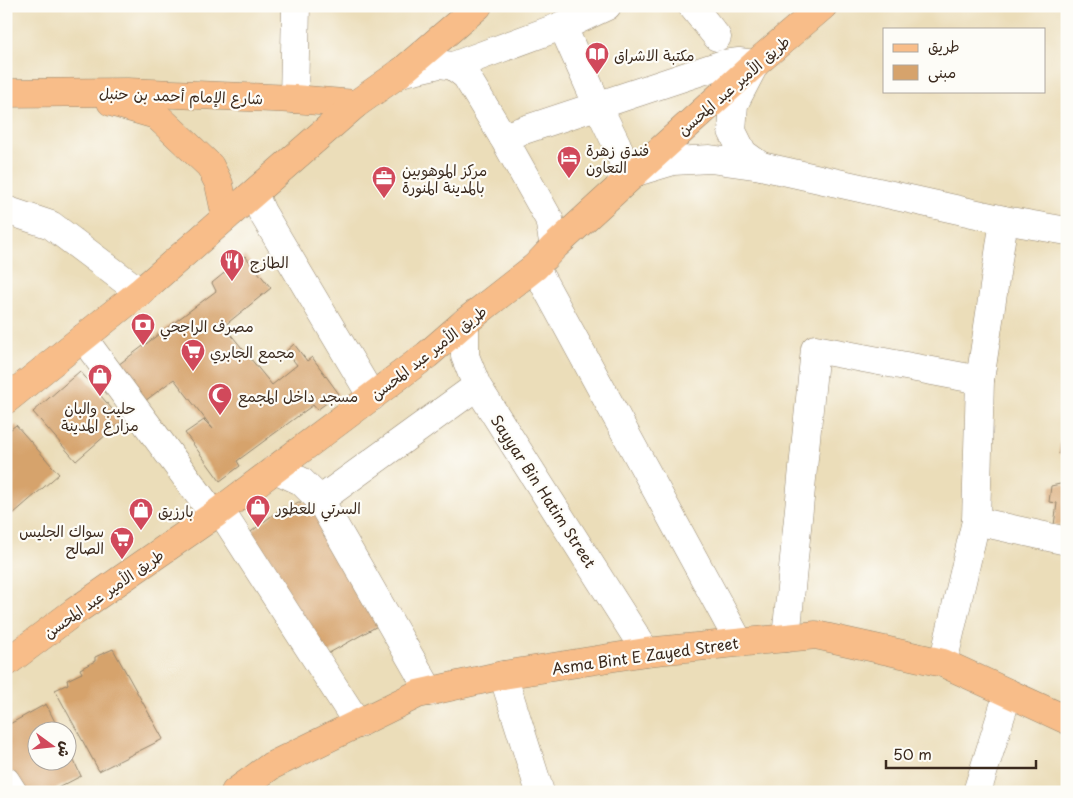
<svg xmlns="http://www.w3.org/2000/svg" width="1073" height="798" font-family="'Playpen Sans','Playpen Sans Arabic',sans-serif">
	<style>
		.building { fill: #d6a36c }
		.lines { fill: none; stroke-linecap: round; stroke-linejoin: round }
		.minor-casing { stroke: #93846c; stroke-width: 29 }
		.major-casing { stroke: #93846c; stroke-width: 29 }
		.minor { stroke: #fff; stroke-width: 28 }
		.major { stroke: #f8bd89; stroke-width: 28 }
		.labels { text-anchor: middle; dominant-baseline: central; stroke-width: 4.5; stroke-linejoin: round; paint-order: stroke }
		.poi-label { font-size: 15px; fill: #3b2a1e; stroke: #fdfcf7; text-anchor: start }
		.street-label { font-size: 15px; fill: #3b2a1e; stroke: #fdfcf7 }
	</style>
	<rect width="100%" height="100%" fill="#fdfcf7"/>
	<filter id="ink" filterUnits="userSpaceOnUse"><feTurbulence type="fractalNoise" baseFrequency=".02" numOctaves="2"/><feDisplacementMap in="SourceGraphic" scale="10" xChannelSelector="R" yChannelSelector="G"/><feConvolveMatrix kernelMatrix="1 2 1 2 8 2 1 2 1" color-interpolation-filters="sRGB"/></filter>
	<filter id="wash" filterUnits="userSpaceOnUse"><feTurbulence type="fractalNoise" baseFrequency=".0096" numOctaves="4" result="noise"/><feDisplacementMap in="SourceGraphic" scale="20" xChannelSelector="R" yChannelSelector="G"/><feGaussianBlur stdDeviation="1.12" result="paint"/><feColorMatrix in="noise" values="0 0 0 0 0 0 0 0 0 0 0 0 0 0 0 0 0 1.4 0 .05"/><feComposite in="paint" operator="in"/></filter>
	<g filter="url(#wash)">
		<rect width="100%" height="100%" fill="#ebddb9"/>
		<g id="blocks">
			<!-- building -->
			<g class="building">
				<path d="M 245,256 L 271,288 L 224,326 L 272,385 L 297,365 L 286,351 L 294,344 L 307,361 L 312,357 L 339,394 L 317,410 L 313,405 L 237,461 L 240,466 L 220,481 L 185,433 L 204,420 L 213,429 L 174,379 L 145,401 L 118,365 L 216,291 L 212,283 Z"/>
				<path d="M 80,371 L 122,421 L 76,461 L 33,412 Z"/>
				<path d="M 1064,406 L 1067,406 L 1067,454 L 1059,454 Z"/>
				<path d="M 16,425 L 59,474 L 13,514 L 6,507 L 6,433 Z"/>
				<path d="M 1060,484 L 1067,485 L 1067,526 L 1054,525 L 1057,503 L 1049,502 L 1051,486 Z"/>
				<path d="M 298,502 L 309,503 L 381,624 L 322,657 L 247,535 L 284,506 L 288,509 Z"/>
				<path d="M 113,649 L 163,739 L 99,771 L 55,690 L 68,684 L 67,680 L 82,673 L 80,669 L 95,661 L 95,657 Z"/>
				<path d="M 46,704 L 59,730 L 38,730 L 38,760 L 68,760 L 68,748 L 81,776 L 50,792 L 22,792 L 6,762 L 6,726 Z"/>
			</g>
		</g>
	</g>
	<g filter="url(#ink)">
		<use href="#blocks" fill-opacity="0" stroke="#93846c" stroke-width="1"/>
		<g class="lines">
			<defs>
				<g id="minor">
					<path d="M 692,6 L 717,37"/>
					<path d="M 562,25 L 598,106 L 617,145 L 625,168 L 620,186"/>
					<path d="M 453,66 L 575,21 L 607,6"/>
					<path d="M 400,73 L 439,64 L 453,66 L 466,76 L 503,137 L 549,219 L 554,247"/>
					<path d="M 294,99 L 296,6"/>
					<path d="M 503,137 L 723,64 L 739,62 L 755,64 L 734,104 L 732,131 L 743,153 L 761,166"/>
					<path d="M 636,172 L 673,161 L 710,159 L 761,166 L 1004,220 L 1067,231"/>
					<path d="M 254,194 L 262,212 L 372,397"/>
					<path d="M 6,210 L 51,225 L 140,292"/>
					<path d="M 535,267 L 739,642"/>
					<path d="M 465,322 L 465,356 L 477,386 L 646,652"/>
					<path d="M 83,338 L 214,515"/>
					<path d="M 275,469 L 301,481 L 320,500 L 430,692"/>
					<path d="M 320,500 L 477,386"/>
					<path d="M 220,510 L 358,724"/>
					<path d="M 976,521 L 1067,541"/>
					<path d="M 786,638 L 815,349 L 980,380"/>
					<path d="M 943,663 L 976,521 L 980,380 L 1004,220"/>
					<path d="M 503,675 L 540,792"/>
					<path d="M 6,781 L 13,792"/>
					<path d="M 977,792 L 1008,693"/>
				</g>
				<g id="major">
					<path d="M 6,93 L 127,92 L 294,99 L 356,104"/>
					<path d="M 111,102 L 156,115 L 210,166 L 219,184 L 226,217"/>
					<path d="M 6,400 L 140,292 L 356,104 L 400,73 L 478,6"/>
					<path d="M 6,663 L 74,612 L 214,515 L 427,355 L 465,322 L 535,267 L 554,247 L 636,172 L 755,64 L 823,6"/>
					<path d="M 235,792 L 271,766 L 418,694 L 503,675 L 646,652 L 816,635 L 943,663 L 1067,720"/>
				</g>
			</defs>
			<!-- minor casing -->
			<use href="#minor" class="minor-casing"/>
			<!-- major casing -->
			<use href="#major" class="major-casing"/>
			<!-- minor -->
			<use href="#minor" class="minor"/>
			<!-- major -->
			<use href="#major" class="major"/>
		</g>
	</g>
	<!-- icons -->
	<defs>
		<symbol id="library-pin" viewBox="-11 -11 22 30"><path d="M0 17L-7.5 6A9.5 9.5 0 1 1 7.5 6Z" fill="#d1495b" stroke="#fdfcf7"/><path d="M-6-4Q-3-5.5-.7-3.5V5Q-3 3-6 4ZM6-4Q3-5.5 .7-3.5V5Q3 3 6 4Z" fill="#fff"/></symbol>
		<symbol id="hotel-pin" viewBox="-11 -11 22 30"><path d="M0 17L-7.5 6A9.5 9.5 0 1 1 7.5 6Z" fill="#d1495b" stroke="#fdfcf7"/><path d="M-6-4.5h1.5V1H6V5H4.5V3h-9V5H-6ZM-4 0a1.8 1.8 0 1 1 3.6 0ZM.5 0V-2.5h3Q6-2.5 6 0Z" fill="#fff"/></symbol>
		<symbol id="office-pin" viewBox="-11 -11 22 30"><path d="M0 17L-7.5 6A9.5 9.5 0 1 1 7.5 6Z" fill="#d1495b" stroke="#fdfcf7"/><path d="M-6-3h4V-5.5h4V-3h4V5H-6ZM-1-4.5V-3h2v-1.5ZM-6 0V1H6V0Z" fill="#fff"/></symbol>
		<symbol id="restaurant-pin" viewBox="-11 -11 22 30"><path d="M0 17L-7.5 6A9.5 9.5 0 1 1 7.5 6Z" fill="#d1495b" stroke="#fdfcf7"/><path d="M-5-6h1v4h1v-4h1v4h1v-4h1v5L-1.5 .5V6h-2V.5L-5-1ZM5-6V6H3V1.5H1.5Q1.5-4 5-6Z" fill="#fff"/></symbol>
		<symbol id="bank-pin" viewBox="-11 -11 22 30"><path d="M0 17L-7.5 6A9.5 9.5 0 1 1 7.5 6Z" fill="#d1495b" stroke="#fdfcf7"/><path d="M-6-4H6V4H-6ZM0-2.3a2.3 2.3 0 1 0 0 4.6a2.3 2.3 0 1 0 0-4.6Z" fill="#fff"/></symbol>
		<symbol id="supermarket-pin" viewBox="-11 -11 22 30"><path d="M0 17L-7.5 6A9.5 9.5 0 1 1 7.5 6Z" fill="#d1495b" stroke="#fdfcf7"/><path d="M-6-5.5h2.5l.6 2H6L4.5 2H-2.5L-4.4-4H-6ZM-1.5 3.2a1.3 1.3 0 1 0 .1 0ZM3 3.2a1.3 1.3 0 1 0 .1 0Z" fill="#fff"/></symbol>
		<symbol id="shop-pin" viewBox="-11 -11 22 30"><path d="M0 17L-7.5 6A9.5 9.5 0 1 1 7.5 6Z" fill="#d1495b" stroke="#fdfcf7"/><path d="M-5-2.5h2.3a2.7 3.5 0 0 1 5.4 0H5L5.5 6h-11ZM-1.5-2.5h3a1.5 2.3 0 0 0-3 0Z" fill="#fff"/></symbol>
		<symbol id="mosque-pin" viewBox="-11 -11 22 30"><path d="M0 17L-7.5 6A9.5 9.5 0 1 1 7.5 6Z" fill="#d1495b" stroke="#fdfcf7"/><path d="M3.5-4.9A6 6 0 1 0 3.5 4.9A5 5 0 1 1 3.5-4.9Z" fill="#fff"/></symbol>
	</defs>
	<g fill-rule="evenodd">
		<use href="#library-pin" x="583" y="40" width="28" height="38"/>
		<use href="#hotel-pin" x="555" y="144" width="28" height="38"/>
		<use href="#office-pin" x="370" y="164" width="28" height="38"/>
		<use href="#restaurant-pin" x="218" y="247" width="28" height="38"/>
		<use href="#bank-pin" x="129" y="311" width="28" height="38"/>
		<use href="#supermarket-pin" x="179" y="337" width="28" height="38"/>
		<use href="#shop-pin" x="86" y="362" width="28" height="38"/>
		<use href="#mosque-pin" x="206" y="381" width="28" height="38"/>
		<use href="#shop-pin" x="244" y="493" width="28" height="38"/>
		<use href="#shop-pin" x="127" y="496" width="28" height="38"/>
		<use href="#supermarket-pin" x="108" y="525" width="28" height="38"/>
	</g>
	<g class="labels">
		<!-- poi labels -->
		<g class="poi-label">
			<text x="614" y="54">مكتبة الاشراق</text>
			<text x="586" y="149">فندق زهرة<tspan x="586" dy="17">التعاون</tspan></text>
			<text x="402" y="169">مركز الموهوبين<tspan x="402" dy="17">بالمدينة المنورة</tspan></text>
			<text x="250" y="261">الطازج</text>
			<text x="160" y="325">مصرف الراجحي</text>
			<text x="210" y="351">مجمع الجابري</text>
			<text x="238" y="395">مسجد داخل المجمع</text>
			<text x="100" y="407" text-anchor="middle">حليب والبان<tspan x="100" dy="17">مزارع المدينة</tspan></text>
			<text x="276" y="507">السرتي للعطور</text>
			<text x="158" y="510">بارزيق</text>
			<text x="104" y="530" text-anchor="end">سواك الجليس<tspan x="104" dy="17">الصالح</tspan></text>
		</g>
		<!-- street labels -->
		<g class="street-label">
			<text transform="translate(733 85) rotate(-41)">طريق الأمير عبد المحسن</text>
			<text transform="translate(181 95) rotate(2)">شارع الإمام أحمد بن حنبل</text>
			<text transform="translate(428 352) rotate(-38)">طريق الأمير عبد المحسن</text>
			<text transform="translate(544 491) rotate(57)">Sayyar Bin Hatim Street</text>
			<text transform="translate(103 593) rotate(-35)">طريق الأمير عبد المحسن</text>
			<text transform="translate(645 655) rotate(-8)">Asma Bint E Zayed Street</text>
		</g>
	</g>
	<!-- margin -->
	<rect width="1073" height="798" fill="none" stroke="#fdfcf7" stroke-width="25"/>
	<!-- legend -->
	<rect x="883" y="28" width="162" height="65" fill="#fdfcf7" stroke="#afa8a0"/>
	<rect x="893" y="44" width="25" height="8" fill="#f8bd89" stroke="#afa8a0"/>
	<text x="928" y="52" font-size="15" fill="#3b2a1e">طريق</text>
	<rect x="893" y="65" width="25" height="15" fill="#d6a36c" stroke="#afa8a0"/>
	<text x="928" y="78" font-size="15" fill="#3b2a1e">مبنى</text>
	<!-- north arrow -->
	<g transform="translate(52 746) rotate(105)"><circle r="24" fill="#fdfcf7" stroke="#afa8a0"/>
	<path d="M0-4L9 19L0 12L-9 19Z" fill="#d1495b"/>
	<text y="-8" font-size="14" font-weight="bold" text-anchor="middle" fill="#3b2a1e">ش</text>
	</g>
	<!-- scale -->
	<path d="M886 760v8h150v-8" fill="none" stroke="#3b2a1e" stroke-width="2.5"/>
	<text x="893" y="760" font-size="15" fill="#3b2a1e" stroke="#fdfcf7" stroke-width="4" paint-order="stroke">50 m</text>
</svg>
